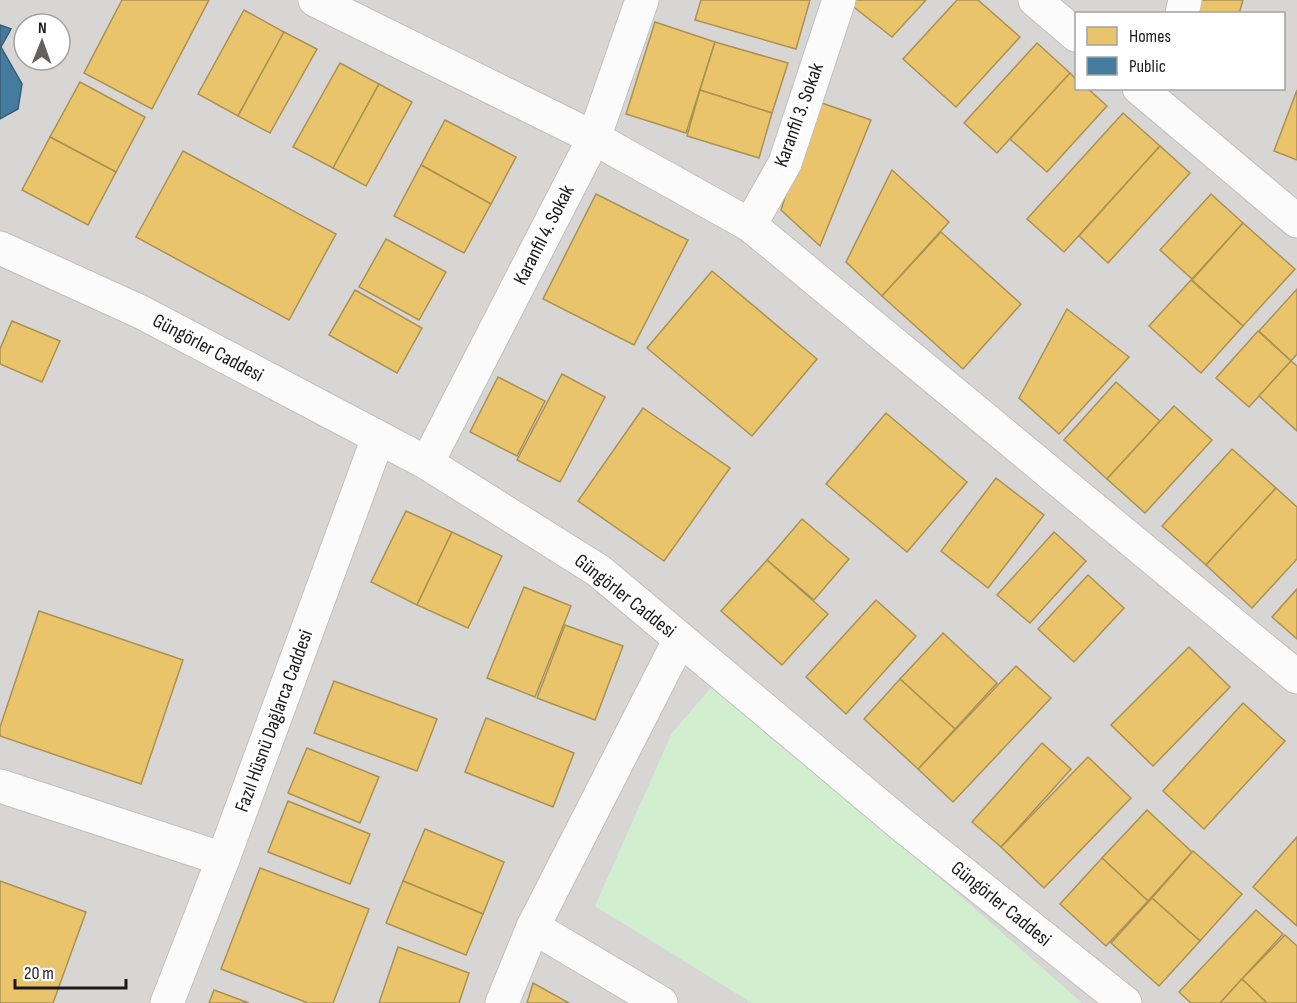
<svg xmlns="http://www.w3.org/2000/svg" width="1297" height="1003" font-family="'Sofia Sans Condensed',sans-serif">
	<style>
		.residential { fill: #d8d6d4; fill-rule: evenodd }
		.park { fill: #d1efce }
		.homes { fill: #e9c46a; stroke: #ab9152; stroke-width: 1.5 }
		.public { fill: #457b9d; stroke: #385e76; stroke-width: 1.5 }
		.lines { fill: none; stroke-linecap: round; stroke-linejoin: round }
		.minor-casing { stroke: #c1c0bf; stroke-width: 35 }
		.minor { stroke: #fcfbfb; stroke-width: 33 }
		.labels { text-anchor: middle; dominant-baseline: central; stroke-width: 6; stroke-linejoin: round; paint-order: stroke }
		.street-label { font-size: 20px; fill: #1a1a1a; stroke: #fff }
	</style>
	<rect width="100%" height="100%" fill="#e9e6e3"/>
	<!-- residential -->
	<path class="residential" d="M 0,0 L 1297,0 L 1297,1003 L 0,1003 ZM 1076,14 L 1284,14 L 1284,88 L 1076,88 ZM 24,24 L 60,24 L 60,60 L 24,60 Z"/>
	<!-- park -->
	<path class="park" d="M 716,682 L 1082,1003 L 752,1003 L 595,906 L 672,733 Z"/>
	<!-- homes -->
	<g class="homes">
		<path d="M 122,0 L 209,0 L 152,109 L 84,73 Z"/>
		<path d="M 701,0 L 810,0 L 796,49 L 695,20 Z"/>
		<path d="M 852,0 L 926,0 L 892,37 L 850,4 Z"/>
		<path d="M 957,0 L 978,0 L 1020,37 L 956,107 L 903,59 Z"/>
		<path d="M 1200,0 L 1243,0 L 1239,14 L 1196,14 Z"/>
		<path d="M 244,10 L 284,32 L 238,116 L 198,94 Z"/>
		<path d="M 655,22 L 715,42 L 686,133 L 626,114 Z"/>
		<path d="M 284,32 L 317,49 L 270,133 L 238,116 Z"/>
		<path d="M 715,42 L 788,63 L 772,113 L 700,90 Z"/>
		<path d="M 1037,43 L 1070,73 L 997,153 L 964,123 Z"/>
		<path d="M 340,63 L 379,84 L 333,168 L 293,147 Z"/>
		<path d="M 1070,73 L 1076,79 L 1076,88 L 1087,88 L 1107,106 L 1047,172 L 1010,139 Z"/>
		<path d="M 80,82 L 145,117 L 116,172 L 50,137 Z"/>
		<path d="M 379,84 L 412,102 L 366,186 L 333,168 Z"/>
		<path d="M 700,90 L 772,113 L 759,158 L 687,136 Z"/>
		<path d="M 1297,90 L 1297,160 L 1274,151 Z"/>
		<path d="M 816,101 L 871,120 L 820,246 L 781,210 Z"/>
		<path d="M 1123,113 L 1160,146 L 1064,252 L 1027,219 Z"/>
		<path d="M 445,120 L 516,157 L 491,204 L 421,165 Z"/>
		<path d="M 50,137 L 116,172 L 88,225 L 22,190 Z"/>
		<path d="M 1160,146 L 1190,173 L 1108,263 L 1079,236 Z"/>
		<path d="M 183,151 L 336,234 L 289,320 L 136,237 Z"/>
		<path d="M 421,165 L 491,204 L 464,253 L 394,216 Z"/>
		<path d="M 892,170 L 949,222 L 882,296 L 846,262 Z"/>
		<path d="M 596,194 L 688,240 L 634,345 L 543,299 Z"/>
		<path d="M 1211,194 L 1243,223 L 1192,279 L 1160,250 Z"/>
		<path d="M 1243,223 L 1295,269 L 1243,326 L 1192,280 Z"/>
		<path d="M 941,232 L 1021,304 L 963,369 L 882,296 Z"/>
		<path d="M 386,239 L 446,272 L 419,320 L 359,287 Z"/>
		<path d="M 712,271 L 817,359 L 752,436 L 647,348 Z"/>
		<path d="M 1191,280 L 1243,326 L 1201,373 L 1149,326 Z"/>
		<path d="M 1297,289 L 1297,354 L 1291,361 L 1259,331 Z"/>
		<path d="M 355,290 L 422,328 L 397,373 L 329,335 Z"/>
		<path d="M 1067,309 L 1129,357 L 1059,434 L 1019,398 Z"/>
		<path d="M 12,321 L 60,341 L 42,382 L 0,364 L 0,349 Z"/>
		<path d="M 1258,331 L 1291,361 L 1249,407 L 1216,378 Z"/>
		<path d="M 1291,361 L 1297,366 L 1297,431 L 1259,396 Z"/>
		<path d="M 562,374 L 605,397 L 560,482 L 517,460 Z"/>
		<path d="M 498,377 L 545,401 L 517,456 L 470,432 Z"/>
		<path d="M 1116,382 L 1160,421 L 1107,479 L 1064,440 Z"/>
		<path d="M 1174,406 L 1212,440 L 1145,513 L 1107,479 Z"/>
		<path d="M 643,408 L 730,468 L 664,561 L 578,501 Z"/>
		<path d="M 886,413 L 967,482 L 907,552 L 826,484 Z"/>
		<path d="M 1232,449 L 1276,488 L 1206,565 L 1162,526 Z"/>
		<path d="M 996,478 L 1044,515 L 988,588 L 941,551 Z"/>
		<path d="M 1276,488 L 1297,507 L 1297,559 L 1252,608 L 1206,565 Z"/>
		<path d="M 406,511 L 452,532 L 417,605 L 371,582 Z"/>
		<path d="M 802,519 L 849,559 L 814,600 L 767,560 Z"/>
		<path d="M 452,532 L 502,556 L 468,628 L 417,605 Z"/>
		<path d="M 1054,532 L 1086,561 L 1030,623 L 997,595 Z"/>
		<path d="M 767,560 L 828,614 L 782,665 L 721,611 Z"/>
		<path d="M 1088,575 L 1124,608 L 1074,662 L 1038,629 Z"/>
		<path d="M 524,587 L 571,606 L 535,697 L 487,678 Z"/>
		<path d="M 1297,589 L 1297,639 L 1272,617 Z"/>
		<path d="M 876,600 L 916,636 L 846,714 L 806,677 Z"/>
		<path d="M 39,611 L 183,660 L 141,784 L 0,736 L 0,727 Z"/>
		<path d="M 565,625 L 623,646 L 595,720 L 537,698 Z"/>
		<path d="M 943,633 L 997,683 L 955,729 L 900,679 Z"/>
		<path d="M 1189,647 L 1230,687 L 1153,766 L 1111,725 Z"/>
		<path d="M 1016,666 L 1051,698 L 953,802 L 918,769 Z"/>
		<path d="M 900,679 L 955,729 L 918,769 L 864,719 Z"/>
		<path d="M 334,681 L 437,719 L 417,771 L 314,733 Z"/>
		<path d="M 1243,703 L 1285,741 L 1204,829 L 1163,791 Z"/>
		<path d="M 486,718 L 574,753 L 553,807 L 465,772 Z"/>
		<path d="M 1042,743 L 1071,769 L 1001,847 L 972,822 Z"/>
		<path d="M 307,748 L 379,777 L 360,823 L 288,793 Z"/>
		<path d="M 1088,757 L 1131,798 L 1044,888 L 1001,847 Z"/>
		<path d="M 288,801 L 370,834 L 350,884 L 268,852 Z"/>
		<path d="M 1147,810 L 1192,852 L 1148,901 L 1102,858 Z"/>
		<path d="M 425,829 L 504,862 L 483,914 L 403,881 Z"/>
		<path d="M 1297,837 L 1297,926 L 1253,887 Z"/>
		<path d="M 1193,851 L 1242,894 L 1200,941 L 1152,898 Z"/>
		<path d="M 1102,858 L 1148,901 L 1106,946 L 1060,904 Z"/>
		<path d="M 260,868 L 369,909 L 333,1003 L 308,1003 L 221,969 Z"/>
		<path d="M 0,881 L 86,912 L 53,1003 L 0,1003 Z"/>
		<path d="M 403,881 L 483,914 L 466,955 L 386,923 Z"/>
		<path d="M 1152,898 L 1200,941 L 1159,986 L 1111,943 Z"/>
		<path d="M 1256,910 L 1283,934 L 1220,1003 L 1191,1003 L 1179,992 Z"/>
		<path d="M 1285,935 L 1297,946 L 1297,1003 L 1267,1003 L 1242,979 Z"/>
		<path d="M 398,947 L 469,973 L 459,1003 L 379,1003 Z"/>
		<path d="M 1242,979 L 1267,1003 L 1220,1003 Z"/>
		<path d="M 533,983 L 569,1003 L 527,1003 Z"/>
		<path d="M 214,990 L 249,1003 L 209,1003 Z"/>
	</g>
	<!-- public -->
	<path class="public" d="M 0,25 L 11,29 L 1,47 L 22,84 L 18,109 L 0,119 Z"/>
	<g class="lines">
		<defs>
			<g id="minor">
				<path d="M 315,0 L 594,138 L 750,225 L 1297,677"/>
				<path d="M 1035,0 L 1076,35"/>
				<path d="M 1182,14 L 1185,0"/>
				<path d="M 1139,88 L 1297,221"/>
				<path d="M 750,225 L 785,163 L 839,0"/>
				<path d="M 0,248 L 141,312 L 427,463 L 599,571 L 901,824 L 1125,1003"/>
				<path d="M 427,463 L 594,138 L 642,0"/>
				<path d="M 0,786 L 223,859"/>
				<path d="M 533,927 L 661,1003"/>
				<path d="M 167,1003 L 223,859 L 378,438"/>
				<path d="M 502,1003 L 533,927 L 680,639"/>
			</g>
		</defs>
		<!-- minor casing -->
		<use href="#minor" class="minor-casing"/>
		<!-- minor -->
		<use href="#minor" class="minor"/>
	</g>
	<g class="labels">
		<!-- street labels -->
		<g class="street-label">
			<text transform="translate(799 115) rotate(-70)">Karanfil 3. Sokak</text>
			<text transform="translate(544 235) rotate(-63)">Karanfil 4. Sokak</text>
			<text transform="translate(208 348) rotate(28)">Güngörler Caddesi</text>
			<text transform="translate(625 596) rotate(38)">Güngörler Caddesi</text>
			<text transform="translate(274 721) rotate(-70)">Fazıl Hüsnü Dağlarca Caddesi</text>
			<text transform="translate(1001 904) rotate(39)">Güngörler Caddesi</text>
		</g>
	</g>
	<!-- legend -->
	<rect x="1075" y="12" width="210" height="78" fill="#ffffff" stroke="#a3a3a3" stroke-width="1.5"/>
	<rect x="1087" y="27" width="30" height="18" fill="#e9c46a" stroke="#a3a3a3" stroke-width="1.5"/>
	<text x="1129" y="42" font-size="18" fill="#1a1a1a">Homes</text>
	<rect x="1087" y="57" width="30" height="18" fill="#457b9d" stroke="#a3a3a3" stroke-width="1.5"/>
	<text x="1129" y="72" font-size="18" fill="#1a1a1a">Public</text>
	<!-- north arrow -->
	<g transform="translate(42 42) rotate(1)"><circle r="28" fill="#ffffff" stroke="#a3a3a3" stroke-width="1.5"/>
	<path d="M0-4.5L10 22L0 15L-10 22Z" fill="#626160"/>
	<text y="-9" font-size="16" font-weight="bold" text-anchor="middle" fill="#1a1a1a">N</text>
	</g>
	<!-- scale -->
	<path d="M15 979v9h111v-9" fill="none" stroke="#1a1a1a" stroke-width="3"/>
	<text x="24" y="979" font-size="18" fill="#1a1a1a" stroke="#ffffff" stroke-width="4.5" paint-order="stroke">20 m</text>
</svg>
